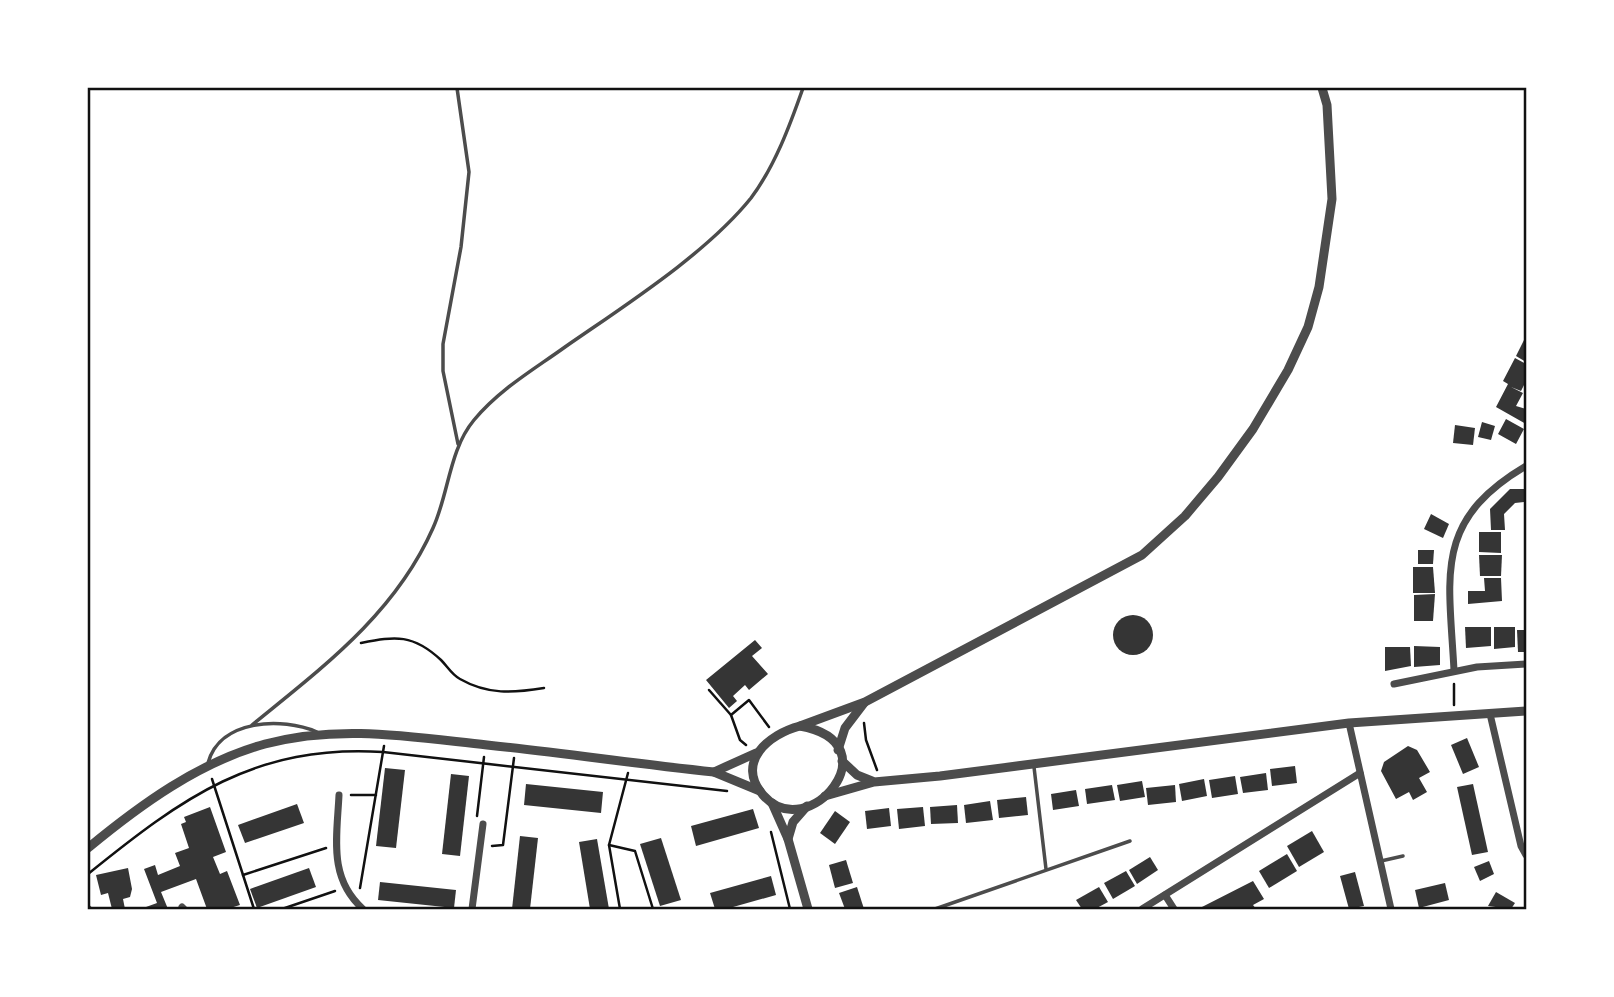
<svg xmlns="http://www.w3.org/2000/svg" width="1614" height="997" font-family="'Asap Condensed',sans-serif">
	<style>
		.building { fill: #353535 }
		.lines { fill: none; stroke-linecap: round; stroke-linejoin: round }
		.path { stroke: #111; stroke-width: 2.5 }
		.service { stroke: #4c4c4c; stroke-width: 3.5 }
		.minor { stroke: #4c4c4c; stroke-width: 7 }
		.tertiary { stroke: #4c4c4c; stroke-width: 9 }
		.neatline { fill: none; stroke: #111; stroke-width: 2.5 }
	</style>
	<rect width="100%" height="100%" fill="#fff"/>
	<!-- building -->
	<g class="building">
		<path d="M 1526,336 L 1526,362 L 1516,356 Z"/>
		<path d="M 1515,358 L 1526,364 L 1526,381 L 1521,391 L 1511,387 L 1523,393 L 1516,406 L 1526,409 L 1526,424 L 1496,407 L 1508,384 L 1503,381 Z"/>
		<path d="M 1506,419 L 1524,429 L 1516,444 L 1498,434 Z"/>
		<path d="M 1482,422 L 1495,426 L 1491,440 L 1478,437 Z"/>
		<path d="M 1455,425 L 1475,428 L 1473,445 L 1453,443 Z"/>
		<path d="M 1510,489 L 1524,489 L 1524,502 L 1515,503 L 1504,514 L 1505,530 L 1491,530 L 1490,509 Z"/>
		<path d="M 1431,514 L 1449,524 L 1443,538 L 1424,529 Z"/>
		<path d="M 1479,532 L 1501,532 L 1501,553 L 1479,552 Z"/>
		<path d="M 1418,550 L 1434,550 L 1433,564 L 1418,564 Z"/>
		<path d="M 1479,555 L 1502,555 L 1501,576 L 1480,576 Z"/>
		<path d="M 1413,567 L 1433,567 L 1435,593 L 1413,593 Z"/>
		<path d="M 1484,578 L 1501,578 L 1502,601 L 1468,604 L 1468,591 L 1485,591 Z"/>
		<path d="M 1435,594 L 1433,621 L 1414,621 L 1414,595 Z"/>
		<circle cx="1133" cy="635" r="20"/>
		<path d="M 1465,627 L 1491,627 L 1491,646 L 1466,648 Z"/>
		<path d="M 1494,627 L 1515,627 L 1515,647 L 1494,649 Z"/>
		<path d="M 1517,630 L 1526,630 L 1526,652 L 1518,652 Z"/>
		<path d="M 755,640 L 762,648 L 752,656 L 768,674 L 749,690 L 745,685 L 733,696 L 737,701 L 729,708 L 706,680 Z"/>
		<path d="M 1414,646 L 1440,647 L 1440,665 L 1414,667 Z"/>
		<path d="M 1385,647 L 1410,647 L 1411,666 L 1385,671 Z"/>
		<path d="M 1467,738 L 1479,767 L 1463,774 L 1451,745 Z"/>
		<path d="M 1408,746 L 1417,750 L 1430,772 L 1419,778 L 1427,792 L 1413,800 L 1409,792 L 1396,799 L 1381,771 L 1384,762 Z"/>
		<path d="M 1295,766 L 1297,783 L 1272,786 L 1270,769 Z"/>
		<path d="M 385,768 L 405,770 L 396,848 L 376,846 Z"/>
		<path d="M 1266,773 L 1268,790 L 1243,793 L 1240,777 Z"/>
		<path d="M 451,774 L 469,776 L 460,856 L 442,854 Z"/>
		<path d="M 1235,776 L 1238,794 L 1212,798 L 1209,780 Z"/>
		<path d="M 1204,779 L 1207,796 L 1182,801 L 1179,784 Z"/>
		<path d="M 1142,781 L 1145,797 L 1120,801 L 1117,785 Z"/>
		<path d="M 526,784 L 603,792 L 601,813 L 524,805 Z"/>
		<path d="M 1473,784 L 1488,852 L 1472,855 L 1457,787 Z"/>
		<path d="M 1112,785 L 1115,800 L 1087,804 L 1085,789 Z"/>
		<path d="M 1175,785 L 1176,802 L 1148,805 L 1146,788 Z"/>
		<path d="M 1076,790 L 1079,806 L 1053,810 L 1051,794 Z"/>
		<path d="M 1026,797 L 1028,815 L 999,818 L 997,800 Z"/>
		<path d="M 990,801 L 993,820 L 966,823 L 964,805 Z"/>
		<path d="M 297,804 L 304,823 L 245,843 L 238,825 Z"/>
		<path d="M 957,805 L 958,823 L 931,824 L 930,807 Z"/>
		<path d="M 210,807 L 226,852 L 213,857 L 220,874 L 227,871 L 240,905 L 227,909 L 207,909 L 196,879 L 161,892 L 168,909 L 147,909 L 146,907 L 157,903 L 144,869 L 155,865 L 158,875 L 180,866 L 175,853 L 189,848 L 181,824 L 186,822 L 184,817 Z"/>
		<path d="M 923,807 L 925,826 L 899,829 L 897,809 Z"/>
		<path d="M 889,808 L 891,826 L 867,829 L 865,811 Z"/>
		<path d="M 753,809 L 759,828 L 696,846 L 691,826 Z"/>
		<path d="M 835,811 L 850,822 L 835,844 L 820,833 Z"/>
		<path d="M 1312,831 L 1324,852 L 1299,867 L 1287,846 Z"/>
		<path d="M 520,836 L 538,838 L 530,909 L 512,909 Z"/>
		<path d="M 661,838 L 681,900 L 660,906 L 640,844 Z"/>
		<path d="M 597,839 L 609,909 L 590,909 L 579,842 Z"/>
		<path d="M 1287,854 L 1297,871 L 1269,888 L 1259,871 Z"/>
		<path d="M 1150,857 L 1158,870 L 1137,884 L 1129,870 Z"/>
		<path d="M 846,860 L 853,883 L 835,888 L 829,865 Z"/>
		<path d="M 1489,861 L 1494,874 L 1480,881 L 1474,867 Z"/>
		<path d="M 128,868 L 132,889 L 130,897 L 123,899 L 125,909 L 112,909 L 108,893 L 101,895 L 96,875 Z"/>
		<path d="M 309,868 L 316,887 L 257,908 L 250,889 Z"/>
		<path d="M 1126,871 L 1135,886 L 1113,899 L 1104,883 Z"/>
		<path d="M 1355,872 L 1364,906 L 1349,909 L 1340,876 Z"/>
		<path d="M 771,876 L 776,895 L 726,909 L 715,909 L 710,893 Z"/>
		<path d="M 1253,881 L 1264,899 L 1253,905 L 1256,909 L 1198,909 Z"/>
		<path d="M 380,882 L 456,890 L 454,908 L 378,900 Z"/>
		<path d="M 1445,883 L 1449,900 L 1419,908 L 1415,890 Z"/>
		<path d="M 857,887 L 864,909 L 845,909 L 839,893 Z"/>
		<path d="M 1099,887 L 1108,902 L 1095,909 L 1082,909 L 1076,900 Z"/>
		<path d="M 1496,892 L 1515,903 L 1511,909 L 1488,906 Z"/>
	</g>
	<g class="lines">
		<!-- path -->
		<g class="path">
			<path d="M 88,269 L 88,286"/>
			<path d="M 361,643 C 396,636 413,634 441,660 C 447,666 452,675 460,679 C 488,695 513,693 544,688"/>
			<path d="M 709,690 L 731,715"/>
			<path d="M 1454,705 L 1454,684"/>
			<path d="M 864,723 L 866,740 L 877,770"/>
			<path d="M 746,745 L 740,740 L 731,715 L 749,700 L 769,727"/>
			<path d="M 212,779 L 254,909"/>
			<path d="M 351,795 L 376,795"/>
			<path d="M 477,816 L 484,757"/>
			<path d="M 771,832 L 790,909"/>
			<path d="M 609,845 L 635,851 L 653,909"/>
			<path d="M 492,846 L 503,845 L 514,758"/>
			<path d="M 88,874 C 182,798 255,744 383,752 L 727,791"/>
			<path d="M 243,875 L 326,848"/>
			<path d="M 360,888 L 384,746"/>
			<path d="M 282,909 L 335,891"/>
			<path d="M 620,909 L 609,845 L 628,773"/>
		</g>
		<!-- service -->
		<g class="service">
			<path d="M 457,88 L 469,172 L 461,247 L 443,344 L 443,371 L 458,444"/>
			<path d="M 252,725 C 323,667 395,614 433,528 C 449,493 449,450 474,420 C 500,389 533,370 565,347 C 624,306 706,254 751,198 C 775,166 790,125 803,88"/>
			<path d="M 208,763 C 220,719 282,717 317,732"/>
			<path d="M 1034,767 L 1046,869"/>
			<path d="M 1381,861 L 1403,856"/>
			<path d="M 88,906 L 91,909"/>
			<path d="M 935,909 L 1130,841"/>
		</g>
		<!-- minor -->
		<g class="minor">
			<path d="M 1454,670 C 1449,575 1433,521 1526,466"/>
			<path d="M 1394,684 L 1477,667 L 1526,664"/>
			<path d="M 1490,714 L 1521,846 L 1526,855"/>
			<path d="M 1349,723 L 1391,909"/>
			<path d="M 339,795 C 337,837 328,878 363,909"/>
			<path d="M 1165,895 L 1174,909"/>
			<path d="M 182,907 L 184,909"/>
			<path d="M 472,909 L 483,824"/>
			<path d="M 1142,909 L 1360,773"/>
		</g>
		<!-- tertiary -->
		<g class="tertiary">
			<path d="M 800,726 L 865,702 L 1142,555 L 1185,516 L 1218,477 L 1253,429 L 1288,370 L 1308,327 L 1319,287 L 1332,199 L 1327,105 L 1322,88"/>
			<path d="M 800,726 C 895,743 808,847 763,795 C 735,762 769,734 800,726 Z"/>
			<path d="M 838,750 L 845,728 L 864,703"/>
			<path d="M 842,761 L 857,775 L 872,781"/>
			<path d="M 714,772 L 756,753"/>
			<path d="M 825,796 L 874,782 L 940,776 L 1349,723 L 1526,711"/>
			<path d="M 772,803 L 788,839 L 808,909"/>
			<path d="M 788,839 L 793,822 L 807,806"/>
			<path d="M 88,848 C 140,805 199,762 265,744 C 340,724 412,737 487,745 C 563,753 638,764 714,772 L 760,791"/>
		</g>
	</g>
	<!-- border -->
	<rect width="1614" height="997" fill="none" stroke="#ffffff" stroke-width="178"/>
	<rect x="89" y="89" width="1436" height="819" class="neatline"/>
</svg>
